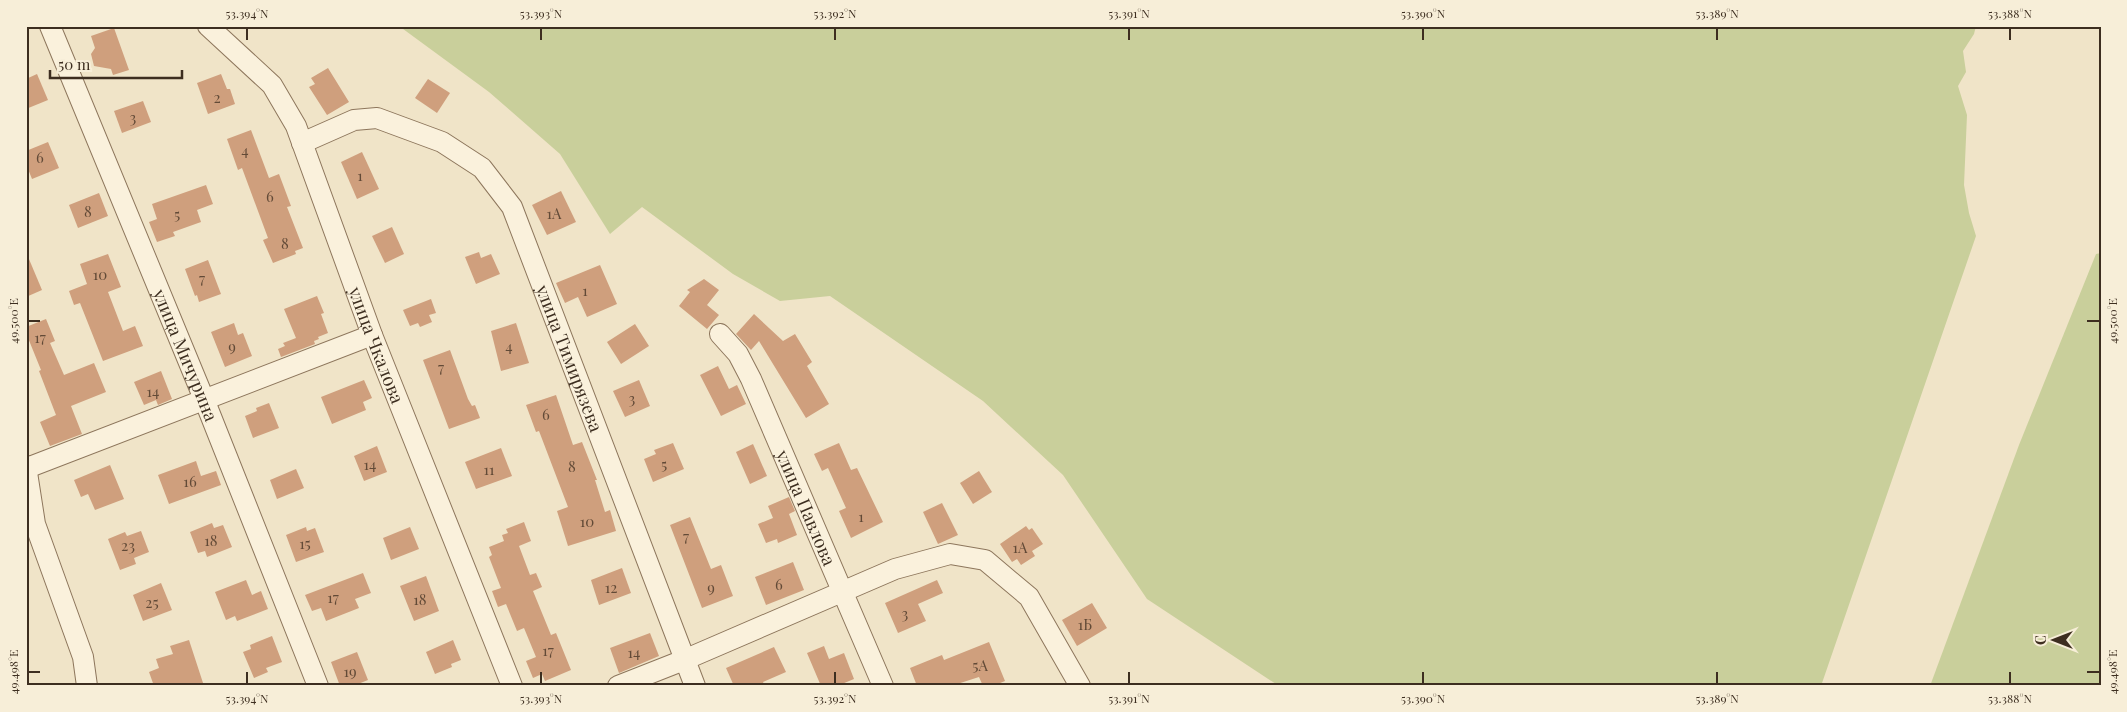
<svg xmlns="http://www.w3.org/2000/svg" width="2127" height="712" font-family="'Playfair Display',serif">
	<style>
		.green { fill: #c9cf9b }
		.building { fill: #cf9f7d }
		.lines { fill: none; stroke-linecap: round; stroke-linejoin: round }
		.minor-casing { stroke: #8d765c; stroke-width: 22 }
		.minor { stroke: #faf1dc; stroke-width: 20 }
		.ticks { fill: none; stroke: #3d2e20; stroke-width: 2 }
		.labels { text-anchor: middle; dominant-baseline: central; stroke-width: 4; stroke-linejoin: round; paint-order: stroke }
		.number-label { font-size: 15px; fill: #624a37 }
		.street-label { font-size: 18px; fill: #3d2e20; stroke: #f7eed8 }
		.neatline { fill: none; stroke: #3d2e20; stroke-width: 2 }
		.ticks-label { font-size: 12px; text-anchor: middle; fill: #3d2e20 }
	</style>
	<rect width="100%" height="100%" fill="#f0e4c8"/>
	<!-- green -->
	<g class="green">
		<path d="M 399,26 L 1976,26 L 1974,34 L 1963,51 L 1966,72 L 1958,86 L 1967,115 L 1964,185 L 1969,213 L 1976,236 L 1821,686 L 1279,686 L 1147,599 L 1063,475 L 983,401 L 830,296 L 780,301 L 733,274 L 642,207 L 610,234 L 560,154 L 489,92 Z"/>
		<path d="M 2101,253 L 2101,686 L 1930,686 L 2019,445 L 2096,254 Z"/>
	</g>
	<!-- building -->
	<g class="building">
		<path d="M 114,28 L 129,70 L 113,75 L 111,69 L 94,66 L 91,54 L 95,48 L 91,36 Z"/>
		<path d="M 328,68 L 349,102 L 327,115 L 309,87 L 315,84 L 311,78 Z"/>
		<path d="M 37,74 L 48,100 L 26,109 L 26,79 Z"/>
		<path d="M 221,74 L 227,89 L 230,89 L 235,104 L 208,114 L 197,83 Z"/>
		<path d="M 428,79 L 450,93 L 437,113 L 415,98 Z"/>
		<path d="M 143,101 L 151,122 L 122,133 L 114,111 Z"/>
		<path d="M 251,130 L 269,178 L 279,174 L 291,206 L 287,207 L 303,248 L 295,251 L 296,254 L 273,263 L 263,240 L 268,238 L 242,168 L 238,170 L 227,139 Z"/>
		<path d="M 48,142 L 59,168 L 32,179 L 26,164 L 26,151 Z"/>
		<path d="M 362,152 L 379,189 L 357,199 L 341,162 Z"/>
		<path d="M 206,185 L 213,204 L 197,210 L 201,222 L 173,232 L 175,236 L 157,242 L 149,222 L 157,219 L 152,204 Z"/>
		<path d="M 561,191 L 576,222 L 547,235 L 532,205 Z"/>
		<path d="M 99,193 L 108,216 L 78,228 L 69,205 Z"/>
		<path d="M 392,227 L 404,254 L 385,263 L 372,236 Z"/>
		<path d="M 26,252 L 42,290 L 26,297 Z"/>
		<path d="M 479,252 L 481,258 L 491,254 L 500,274 L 476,284 L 465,257 Z"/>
		<path d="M 108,254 L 121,287 L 108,292 L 123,331 L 135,326 L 143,346 L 103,361 L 80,303 L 74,305 L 69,291 L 87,284 L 80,264 Z"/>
		<path d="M 208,260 L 221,294 L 199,302 L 197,295 L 195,296 L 185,269 Z"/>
		<path d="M 600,265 L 617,304 L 587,317 L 578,297 L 565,303 L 556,283 Z"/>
		<path d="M 704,279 L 719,290 L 707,305 L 719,315 L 707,329 L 679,306 L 690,292 L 687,290 Z"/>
		<path d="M 317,296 L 324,313 L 321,314 L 328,333 L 318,337 L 319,339 L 314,341 L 315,344 L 281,357 L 278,349 L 285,346 L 283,343 L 296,338 L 284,309 Z"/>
		<path d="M 431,299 L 436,313 L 429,315 L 432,322 L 420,327 L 418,323 L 410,326 L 403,310 Z"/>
		<path d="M 754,314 L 783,341 L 795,334 L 812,362 L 807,366 L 829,404 L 806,418 L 759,341 L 751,350 L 736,334 Z"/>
		<path d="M 46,319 L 55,341 L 50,343 L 64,375 L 94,363 L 106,392 L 71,406 L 82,434 L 50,446 L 40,422 L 56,415 L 39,371 L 41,370 L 26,333 L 26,327 Z"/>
		<path d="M 234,323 L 238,335 L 243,333 L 252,356 L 225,367 L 211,332 Z"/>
		<path d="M 516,323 L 529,363 L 501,371 L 491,331 Z"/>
		<path d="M 635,324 L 649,346 L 621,364 L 607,342 Z"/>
		<path d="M 450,350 L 468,399 L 472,406 L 475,405 L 480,418 L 449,429 L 423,360 Z"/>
		<path d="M 718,366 L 729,389 L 737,385 L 746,404 L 721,416 L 700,375 Z"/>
		<path d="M 161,371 L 172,399 L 158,405 L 156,400 L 144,405 L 134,382 Z"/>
		<path d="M 364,380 L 372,398 L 363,402 L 366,410 L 332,424 L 321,397 Z"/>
		<path d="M 639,380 L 650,406 L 625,417 L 613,391 Z"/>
		<path d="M 556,395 L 573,445 L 582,442 L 597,480 L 595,480 L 605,512 L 610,510 L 616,531 L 568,546 L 557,511 L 568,507 L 539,431 L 536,432 L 526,405 Z"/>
		<path d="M 269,403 L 279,428 L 253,438 L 245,416 L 257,411 L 256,408 Z"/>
		<path d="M 673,443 L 684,469 L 653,482 L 644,459 L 656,454 L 654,450 Z"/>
		<path d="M 839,443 L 851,470 L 857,468 L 883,522 L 851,538 L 839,511 L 846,508 L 828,468 L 822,471 L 814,454 Z"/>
		<path d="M 753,444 L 767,476 L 750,484 L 736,452 Z"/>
		<path d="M 377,446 L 387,472 L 364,481 L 354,456 Z"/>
		<path d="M 501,448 L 512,476 L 476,489 L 465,462 Z"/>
		<path d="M 196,461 L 201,476 L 216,471 L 221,485 L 169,504 L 158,475 Z"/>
		<path d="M 110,465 L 124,499 L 95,510 L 88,494 L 81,497 L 74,480 Z"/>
		<path d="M 296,469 L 304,488 L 277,499 L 270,480 Z"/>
		<path d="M 979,471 L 992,492 L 973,504 L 960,483 Z"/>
		<path d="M 789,497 L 795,511 L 789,514 L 797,535 L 778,543 L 777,539 L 766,543 L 758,524 L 773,518 L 768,506 Z"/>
		<path d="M 942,503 L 958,535 L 938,544 L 923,512 Z"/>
		<path d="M 690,517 L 711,569 L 721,565 L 733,596 L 702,608 L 670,525 Z"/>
		<path d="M 524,522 L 531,541 L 519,546 L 530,575 L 536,573 L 542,587 L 533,591 L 551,635 L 556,633 L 571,670 L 545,681 L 542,674 L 533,678 L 526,661 L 536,657 L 524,628 L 517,631 L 506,604 L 498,607 L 492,591 L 501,588 L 489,557 L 492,555 L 489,547 L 504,541 L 502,535 L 508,533 L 506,529 Z"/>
		<path d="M 212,523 L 214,528 L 223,525 L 232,547 L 207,557 L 205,551 L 198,553 L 190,532 Z"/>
		<path d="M 1026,526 L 1029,530 L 1032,528 L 1043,544 L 1032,551 L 1035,556 L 1021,565 L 1017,559 L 1012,562 L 1000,544 Z"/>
		<path d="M 306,527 L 307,531 L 315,528 L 324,552 L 296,562 L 286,535 Z"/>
		<path d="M 410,527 L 419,549 L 391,560 L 383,538 Z"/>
		<path d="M 141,531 L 149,552 L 134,558 L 136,564 L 120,570 L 108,539 L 125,532 L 127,536 Z"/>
		<path d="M 793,562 L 804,590 L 766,605 L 755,577 Z"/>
		<path d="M 622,568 L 631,593 L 599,605 L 591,580 Z"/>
		<path d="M 363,573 L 371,593 L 355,599 L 359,608 L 326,621 L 321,608 L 312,611 L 305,595 Z"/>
		<path d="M 426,576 L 439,611 L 414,621 L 400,586 Z"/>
		<path d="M 246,580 L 252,595 L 261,591 L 268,609 L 237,621 L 235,616 L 226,620 L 215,592 Z"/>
		<path d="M 937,580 L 943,593 L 918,604 L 926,621 L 898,633 L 885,603 Z"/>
		<path d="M 161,583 L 172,610 L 143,621 L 133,595 Z"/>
		<path d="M 1092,603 L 1107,628 L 1077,646 L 1062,620 Z"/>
		<path d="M 650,633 L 659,656 L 619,673 L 610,648 Z"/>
		<path d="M 272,636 L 282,662 L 266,668 L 268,672 L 254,678 L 243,652 L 251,649 L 250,645 Z"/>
		<path d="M 189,640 L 204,686 L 154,686 L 149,672 L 159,668 L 156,659 L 173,654 L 170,646 Z"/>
		<path d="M 453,640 L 461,660 L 451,664 L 452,667 L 435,674 L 426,652 Z"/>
		<path d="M 989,642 L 1005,681 L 993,686 L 983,686 L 979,677 L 951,686 L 917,686 L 910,668 L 942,655 L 944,660 Z"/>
		<path d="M 824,646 L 829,659 L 844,653 L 854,679 L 837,686 L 821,686 L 807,653 Z"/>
		<path d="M 774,647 L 786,672 L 763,682 L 765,686 L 734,686 L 726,668 Z"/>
		<path d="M 357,652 L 368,680 L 353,686 L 340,686 L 331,662 Z"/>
	</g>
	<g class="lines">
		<defs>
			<g id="minor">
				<path id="s1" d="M 50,26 L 204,399 L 318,686"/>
				<path id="s2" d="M 208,26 L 272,85 L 296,126 L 372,335 L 512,686"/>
				<path id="s3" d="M 302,143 L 354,120 L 377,118 L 442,142 L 482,168 L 512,207 L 695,686"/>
				<path id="s4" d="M 720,334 L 738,354 L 751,379 L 883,686"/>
				<path d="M 26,466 L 35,524 L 83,657 L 87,686"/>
				<path d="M 27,468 L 372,335"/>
				<path d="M 618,686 L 684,660 L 895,569 L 950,554 L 985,560 L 1029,597 L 1080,686"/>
			</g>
		</defs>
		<!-- minor casing -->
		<use href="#minor" class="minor-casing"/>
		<!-- minor -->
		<use href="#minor" class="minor"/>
	</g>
	<!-- ticks -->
	<path class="ticks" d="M 247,28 L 247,40M 541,28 L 541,40M 835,28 L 835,40M 1129,28 L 1129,40M 1423,28 L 1423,40M 1717,28 L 1717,40M 2010,28 L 2010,40M 28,321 L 40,321M 2087,321 L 2100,321M 28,672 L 40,672M 247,672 L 247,684M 541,672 L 541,684M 835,672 L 835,684M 1129,672 L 1129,684M 1423,672 L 1423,684M 1717,672 L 1717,684M 2010,672 L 2010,684M 2087,672 L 2100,672"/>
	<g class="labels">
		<!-- number labels -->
		<g class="number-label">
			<text x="217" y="97">2</text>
			<text x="133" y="117">3</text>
			<text x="245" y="150">4</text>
			<text x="40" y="157">6</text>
			<text x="360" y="175">1</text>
			<text x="270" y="196">6</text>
			<text x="88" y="211">8</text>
			<text x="554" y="213">1А</text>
			<text x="177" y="214">5</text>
			<text x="285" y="243">8</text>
			<text x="100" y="274">10</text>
			<text x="202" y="278">7</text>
			<text x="585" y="290">1</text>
			<text x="40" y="337">17</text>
			<text x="232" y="346">9</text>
			<text x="509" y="346">4</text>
			<text x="441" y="367">7</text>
			<text x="153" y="391">14</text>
			<text x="632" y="398">3</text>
			<text x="546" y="414">6</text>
			<text x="370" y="464">14</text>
			<text x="664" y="464">5</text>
			<text x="572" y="466">8</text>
			<text x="489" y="469">11</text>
			<text x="190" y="481">16</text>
			<text x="861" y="516">1</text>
			<text x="587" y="521">10</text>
			<text x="686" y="536">7</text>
			<text x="211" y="540">18</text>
			<text x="305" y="543">15</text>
			<text x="128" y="545">23</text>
			<text x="1020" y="547">1А</text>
			<text x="779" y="584">6</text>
			<text x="611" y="587">12</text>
			<text x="711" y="587">9</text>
			<text x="333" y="597">17</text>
			<text x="420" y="599">18</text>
			<text x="152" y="602">25</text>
			<text x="905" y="613">3</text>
			<text x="1085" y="624">1Б</text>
			<text x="548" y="650">17</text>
			<text x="634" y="652">14</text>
			<text x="980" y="665">5А</text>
			<text x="350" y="671">19</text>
		</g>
		<!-- street labels -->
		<g class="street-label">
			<text stroke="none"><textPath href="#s2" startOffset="368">улица Чкалова</textPath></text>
			<text stroke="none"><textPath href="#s1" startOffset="356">улица Мичурина</textPath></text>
			<text stroke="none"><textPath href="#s3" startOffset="408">улица Тимирязева</textPath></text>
			<text stroke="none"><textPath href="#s4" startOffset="195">улица Павлова</textPath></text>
		</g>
	</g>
	<!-- border -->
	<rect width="2127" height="712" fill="none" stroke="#f7eed8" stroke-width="55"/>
	<!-- north arrow -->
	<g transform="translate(2054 640) rotate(270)" stroke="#f7eed8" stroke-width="4" paint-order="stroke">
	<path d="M0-4L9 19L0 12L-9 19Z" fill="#3d2e20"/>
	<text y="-8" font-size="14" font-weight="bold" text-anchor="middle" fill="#3d2e20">С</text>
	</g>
	<!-- scale -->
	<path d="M50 70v8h132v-8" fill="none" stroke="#3d2e20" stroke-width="2.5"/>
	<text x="58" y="70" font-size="15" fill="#3d2e20" stroke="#f7eed8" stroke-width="4" paint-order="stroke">50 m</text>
	<rect x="28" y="28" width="2072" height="656" class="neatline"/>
	<g class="ticks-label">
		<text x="247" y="18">53.394°N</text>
		<text x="541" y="18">53.393°N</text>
		<text x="835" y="18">53.392°N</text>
		<text x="1129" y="18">53.391°N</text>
		<text x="1423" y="18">53.390°N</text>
		<text x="1717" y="18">53.389°N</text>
		<text x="2010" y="18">53.388°N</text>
		<text transform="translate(2113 321) rotate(-90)" y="4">49.500°E</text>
		<text transform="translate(14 321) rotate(-90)" y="4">49.500°E</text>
		<text transform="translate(2113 672) rotate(-90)" y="4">49.498°E</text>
		<text transform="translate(14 672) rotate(-90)" y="4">49.498°E</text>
		<text x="247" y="703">53.394°N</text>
		<text x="541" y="703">53.393°N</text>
		<text x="835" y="703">53.392°N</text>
		<text x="1129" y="703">53.391°N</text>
		<text x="1423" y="703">53.390°N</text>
		<text x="1717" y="703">53.389°N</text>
		<text x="2010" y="703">53.388°N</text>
	</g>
</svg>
